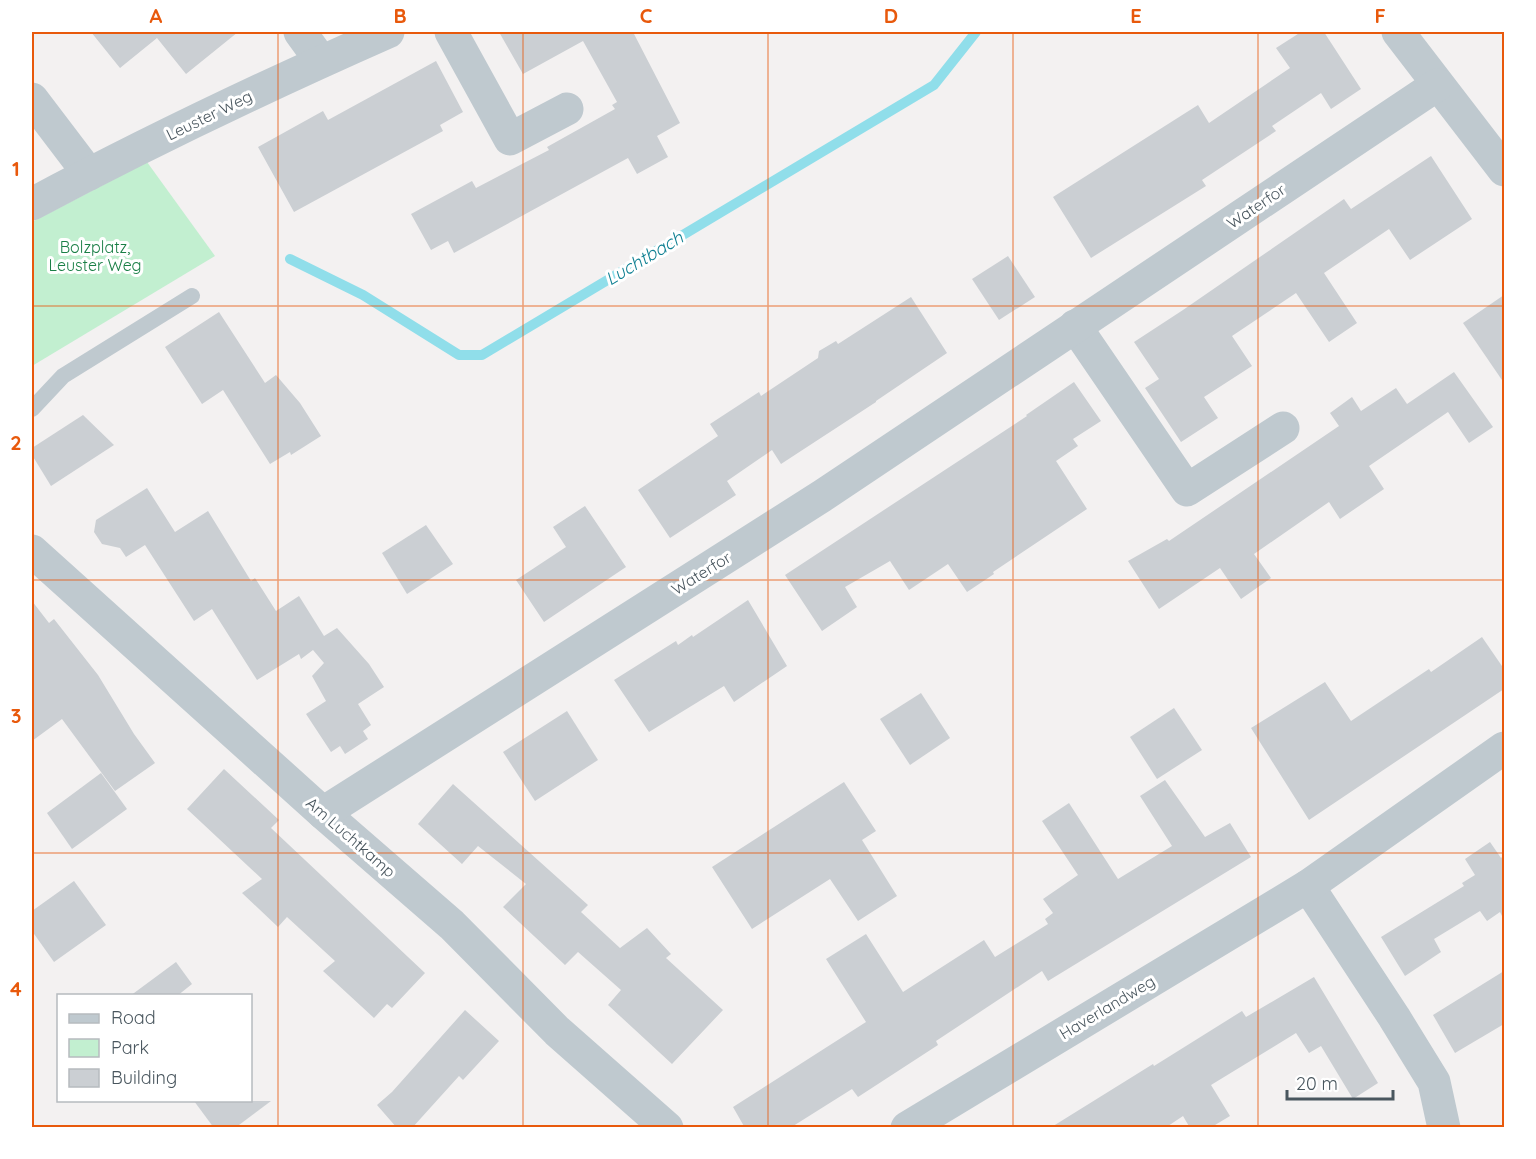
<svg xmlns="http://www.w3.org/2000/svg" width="1536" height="1159" font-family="Quicksand,sans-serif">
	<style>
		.green { fill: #c2efd0 }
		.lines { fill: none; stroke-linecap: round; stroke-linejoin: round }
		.stream { stroke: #90deea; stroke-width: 10 }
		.building { fill: #cbcfd3 }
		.lane { stroke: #bfc9cf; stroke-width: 16 }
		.street { stroke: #bfc9cf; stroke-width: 33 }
		.grid { fill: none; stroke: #e8590c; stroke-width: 1.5; stroke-opacity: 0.55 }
		.labels { text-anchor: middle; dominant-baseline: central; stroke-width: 6; stroke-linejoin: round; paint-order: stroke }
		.street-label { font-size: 16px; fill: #49565e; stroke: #fff }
		.park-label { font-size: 16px; fill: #1a7f46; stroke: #fff }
		.water-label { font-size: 18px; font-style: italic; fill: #108093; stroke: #fff }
		.neatline { fill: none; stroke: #e8590c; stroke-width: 2 }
		.grid-label { font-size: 20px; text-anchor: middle; font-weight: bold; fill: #e8590c }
	</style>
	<rect width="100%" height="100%" fill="#f3f1f1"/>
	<!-- green -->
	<path class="green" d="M 147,162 L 215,256 L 32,366 L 32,222 Z"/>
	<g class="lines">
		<!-- stream -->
		<path class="stream" d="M 290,259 L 363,295 L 459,355 L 482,355 L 934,85 L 976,32"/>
	</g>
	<!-- building -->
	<g class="building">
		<path d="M 91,32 L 238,32 L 186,74 L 157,38 L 120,68 Z"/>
		<path d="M 499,32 L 633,32 L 680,123 L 657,136 L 668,157 L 637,174 L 628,158 L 454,253 L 448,241 L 431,250 L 411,214 L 472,181 L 476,188 L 549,150 L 547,147 L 615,109 L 612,105 L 617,102 L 583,41 L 523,74 Z"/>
		<path d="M 1301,32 L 1324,32 L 1361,89 L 1331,109 L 1321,93 L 1272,126 L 1276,131 L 1202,180 L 1206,186 L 1091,258 L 1053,197 L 1198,105 L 1209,123 L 1290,68 L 1276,48 Z"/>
		<path d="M 436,61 L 463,112 L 440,125 L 443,131 L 294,212 L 258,147 L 323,111 L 328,120 Z"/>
		<path d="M 1431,156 L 1472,219 L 1410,260 L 1389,229 L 1324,273 L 1357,323 L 1329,342 L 1296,293 L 1232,336 L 1252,366 L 1204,397 L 1218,418 L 1181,442 L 1145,388 L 1159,379 L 1134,342 L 1183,310 L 1344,199 L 1351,209 Z"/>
		<path d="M 1008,256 L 1035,297 L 999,320 L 972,279 Z"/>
		<path d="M 1504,295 L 1504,383 L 1463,323 Z"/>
		<path d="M 911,297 L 947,353 L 876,401 L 876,402 L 781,464 L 772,450 L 727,481 L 736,495 L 670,538 L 638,490 L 718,436 L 710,424 L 759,392 L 761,396 L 818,358 L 819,351 L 836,341 L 838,344 Z"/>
		<path d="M 219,312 L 265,383 L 276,375 L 300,403 L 321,436 L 291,455 L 290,452 L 270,464 L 223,390 L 202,404 L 165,347 Z"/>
		<path d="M 1454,372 L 1493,427 L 1469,443 L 1448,412 L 1369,466 L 1384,489 L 1340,519 L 1329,502 L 1254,554 L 1271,578 L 1241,599 L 1220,568 L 1159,609 L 1128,561 L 1167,539 L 1169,541 L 1339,426 L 1330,413 L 1352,397 L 1361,411 L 1396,388 L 1407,404 Z"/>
		<path d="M 1074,382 L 1101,421 L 1073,439 L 1078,446 L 1056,461 L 1087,509 L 993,572 L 994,574 L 967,592 L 948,564 L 909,590 L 890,561 L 845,587 L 857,607 L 822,631 L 785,575 L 1027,416 L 1026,415 Z"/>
		<path d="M 83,415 L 114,445 L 51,486 L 32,455 L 32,448 Z"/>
		<path d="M 147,488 L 175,532 L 208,511 L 251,581 L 255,578 L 276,611 L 299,596 L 324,636 L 337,628 L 369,664 L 384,687 L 358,704 L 371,725 L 363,731 L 368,739 L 345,754 L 340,746 L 331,752 L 306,714 L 326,701 L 312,676 L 324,663 L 313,650 L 301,659 L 299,654 L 257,680 L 212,609 L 194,621 L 145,545 L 126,557 L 120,548 L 102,544 L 94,532 L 96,520 Z"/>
		<path d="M 585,506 L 626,567 L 544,622 L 516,580 L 566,547 L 553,527 Z"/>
		<path d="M 426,525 L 453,564 L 407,594 L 382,553 Z"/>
		<path d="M 748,600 L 787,666 L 734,702 L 724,686 L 649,732 L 614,680 L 676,641 L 678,645 L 692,635 L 693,637 Z"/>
		<path d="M 32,601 L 49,623 L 54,619 L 98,675 L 134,734 L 155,763 L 115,791 L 62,719 L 32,741 Z"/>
		<path d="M 1482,637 L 1504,669 L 1504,689 L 1309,820 L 1251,728 L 1325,682 L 1351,721 L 1429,669 L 1431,672 Z"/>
		<path d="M 921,693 L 950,738 L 910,765 L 880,719 Z"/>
		<path d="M 1174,708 L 1202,750 L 1157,779 L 1130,737 Z"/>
		<path d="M 567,711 L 598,760 L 535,801 L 503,752 Z"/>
		<path d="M 224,769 L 279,820 L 271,828 L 425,973 L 392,1008 L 387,1004 L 374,1018 L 323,971 L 335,961 L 287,917 L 278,927 L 242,893 L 262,879 L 187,809 Z"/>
		<path d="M 101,773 L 127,809 L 72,849 L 47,813 Z"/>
		<path d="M 1165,780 L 1205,837 L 1230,823 L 1251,857 L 1048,981 L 1042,971 L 936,1041 L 938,1045 L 858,1097 L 852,1089 L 790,1128 L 745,1128 L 733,1107 L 866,1022 L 826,959 L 866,934 L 903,992 L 984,940 L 995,957 L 1048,924 L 1045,919 L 1053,913 L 1043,899 L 1078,875 L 1042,821 L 1069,803 L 1118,879 L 1172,846 L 1140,796 Z"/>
		<path d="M 844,782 L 876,831 L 862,840 L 897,896 L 858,921 L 830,879 L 752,929 L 712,867 Z"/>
		<path d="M 453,784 L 588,905 L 581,912 L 620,948 L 647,928 L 671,954 L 666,958 L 723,1010 L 672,1064 L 608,1005 L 621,990 L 578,952 L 565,965 L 503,907 L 526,884 L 478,846 L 462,864 L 418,824 Z"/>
		<path d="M 1490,842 L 1501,858 L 1504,855 L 1504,920 L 1500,912 L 1487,921 L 1480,911 L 1434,939 L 1441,952 L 1405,976 L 1381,937 L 1464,886 L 1462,883 L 1475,875 L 1465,859 Z"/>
		<path d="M 74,881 L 106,925 L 54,962 L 32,931 L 32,911 Z"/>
		<path d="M 176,962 L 192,984 L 177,996 L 130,996 Z"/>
		<path d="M 1504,971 L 1504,1024 L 1455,1053 L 1433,1015 Z"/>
		<path d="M 1314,977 L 1378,1083 L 1353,1099 L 1321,1046 L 1309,1053 L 1296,1033 L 1211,1085 L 1230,1116 L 1210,1128 L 1190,1128 L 1183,1116 L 1165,1128 L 1050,1128 L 1153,1064 L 1154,1066 L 1242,1011 L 1246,1017 Z"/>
		<path d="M 465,1010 L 499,1041 L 463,1080 L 459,1076 L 412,1128 L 397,1128 L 377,1105 L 392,1092 Z"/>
		<path d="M 194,1101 L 271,1101 L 235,1128 L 214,1128 Z"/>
	</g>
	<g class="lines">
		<!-- lane -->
		<path class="lane" d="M 32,409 L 63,376 L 192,296"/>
		<!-- street -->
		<g class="street">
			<path d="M 300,32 L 321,61"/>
			<path d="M 451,32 L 510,139 L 567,109"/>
			<path d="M 1398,32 L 1504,170"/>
			<path d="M 32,99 L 89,174"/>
			<path d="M 32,204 C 148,142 268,85 388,32"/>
			<path d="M 1075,326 L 1187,490 L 1283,428"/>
			<path d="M 32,551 L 323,813 L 452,925 L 557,1031 L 667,1128"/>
			<path d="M 323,813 L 822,496 L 1437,85"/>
			<path d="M 1308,886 L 1394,1017 L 1434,1082 L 1444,1128"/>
			<path d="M 907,1128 L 1308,886 L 1504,748"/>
		</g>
	</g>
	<!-- grid -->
	<path class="grid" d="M 278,32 L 278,1128M 523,32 L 523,1128M 768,32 L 768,1128M 1013,32 L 1013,1128M 1258,32 L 1258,1128M 32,306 L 1504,306M 32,580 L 1504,580M 32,853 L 1504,853"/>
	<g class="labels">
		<!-- street labels -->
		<g class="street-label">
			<text transform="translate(209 115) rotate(-26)">Leuster Weg</text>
			<text transform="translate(1256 206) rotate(-34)">Waterfor</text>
			<text transform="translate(701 573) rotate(-32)">Waterfor</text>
			<text transform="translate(351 837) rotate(41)">Am Luchtkamp</text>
			<text transform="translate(1107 1007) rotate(-31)">Haverlandweg</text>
		</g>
		<!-- park labels -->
		<g class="park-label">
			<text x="95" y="247">Bolzplatz,<tspan x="95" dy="18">Leuster Weg</tspan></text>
		</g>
		<!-- water labels -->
		<g class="water-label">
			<text transform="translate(644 258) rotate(-31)">Luchtbach</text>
		</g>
	</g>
	<!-- border -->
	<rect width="1536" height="1159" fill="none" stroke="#ffffff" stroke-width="66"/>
	<!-- legend -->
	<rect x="57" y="994" width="195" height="108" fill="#ffffff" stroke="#b6bbbf" stroke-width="1.5"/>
	<rect x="69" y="1014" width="30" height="9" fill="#bfc9cf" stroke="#b6bbbf" stroke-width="1.5"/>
	<text x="111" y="1024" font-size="18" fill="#49565e">Road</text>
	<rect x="69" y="1039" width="30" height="18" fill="#c2efd0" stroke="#b6bbbf" stroke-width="1.5"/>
	<text x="111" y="1054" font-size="18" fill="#49565e">Park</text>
	<rect x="69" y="1069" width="30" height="18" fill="#cbcfd3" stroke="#b6bbbf" stroke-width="1.5"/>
	<text x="111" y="1084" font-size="18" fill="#49565e">Building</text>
	<!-- scale -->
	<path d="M1287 1090v9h106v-9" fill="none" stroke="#49565e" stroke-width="3"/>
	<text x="1296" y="1090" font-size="18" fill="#49565e" stroke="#ffffff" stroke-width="4.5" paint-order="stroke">20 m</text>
	<rect x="33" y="33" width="1470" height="1093" class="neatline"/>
	<g class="grid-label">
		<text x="156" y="23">A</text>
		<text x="400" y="23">B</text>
		<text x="646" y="23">C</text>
		<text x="891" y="23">D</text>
		<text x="1136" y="23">E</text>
		<text x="1380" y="23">F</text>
		<text x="16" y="176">1</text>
		<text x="16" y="450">2</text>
		<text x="16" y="723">3</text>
		<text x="16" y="996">4</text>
	</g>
</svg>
